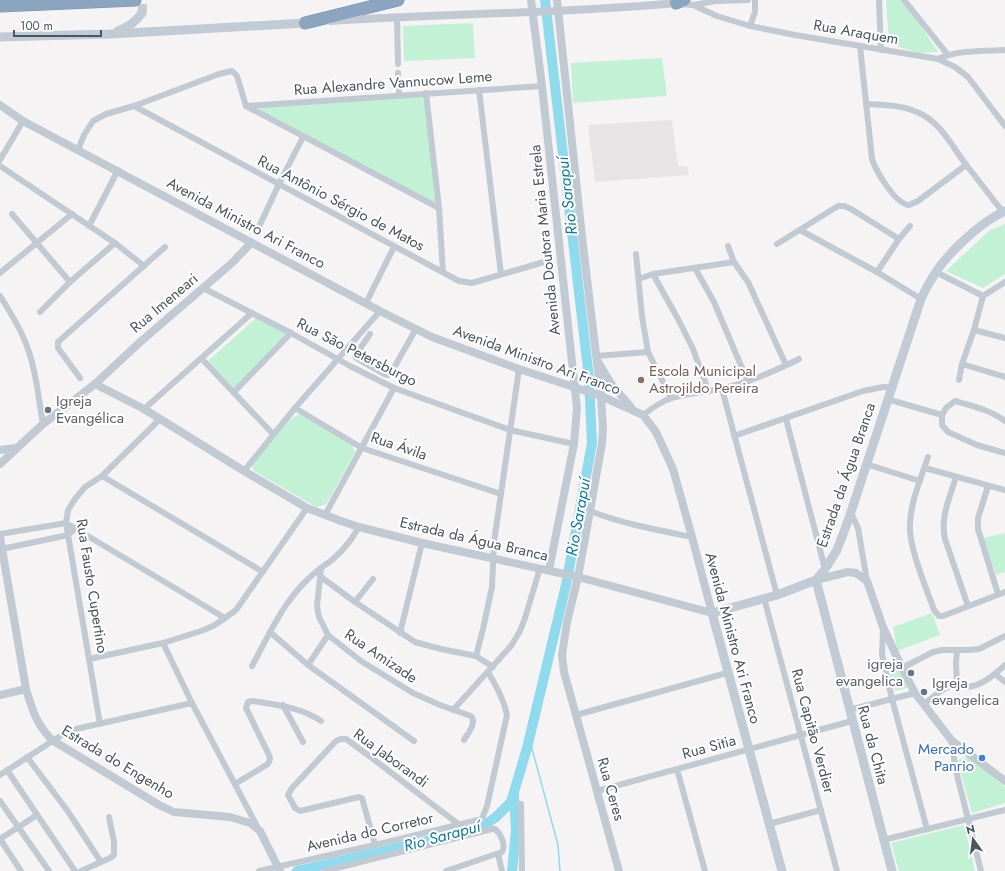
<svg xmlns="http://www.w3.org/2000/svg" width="1005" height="871" font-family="Jost,sans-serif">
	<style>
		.education { fill: #e6e4e5 }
		.green { fill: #c3f1d5 }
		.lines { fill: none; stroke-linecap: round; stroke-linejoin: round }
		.stream { stroke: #90daee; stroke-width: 1.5 }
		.river { stroke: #90daee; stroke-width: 10 }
		.secondary-tunnel { stroke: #caccce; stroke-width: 9; stroke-dasharray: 9 4.5; stroke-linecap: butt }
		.motorway-casing { stroke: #7690ad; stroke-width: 13 }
		.minor { stroke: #c1cad2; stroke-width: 6 }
		.tertiary { stroke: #c1cad2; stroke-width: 8 }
		.secondary { stroke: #c1cbd6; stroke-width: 9 }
		.motorway { stroke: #8ba5c1; stroke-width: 12 }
		.education-dot { fill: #8d6e63; stroke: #fff; stroke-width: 1.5 }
		.worship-dot { fill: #6b7280; stroke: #fff; stroke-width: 1.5 }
		.shop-dot { fill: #3f7fe0; stroke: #fff; stroke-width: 1.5 }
		.labels { text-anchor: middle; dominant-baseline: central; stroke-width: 4; stroke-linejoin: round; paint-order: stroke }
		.street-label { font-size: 15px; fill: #4a5661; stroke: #fff }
		.education-label { font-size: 15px; fill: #785e54; stroke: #fff; text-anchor: start }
		.worship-label { font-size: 15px; fill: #5b616d; stroke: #fff; text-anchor: start }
		.shop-label { font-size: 15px; fill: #366cbe; stroke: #fff; text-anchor: end }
		.water-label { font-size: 16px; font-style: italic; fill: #0c7c9b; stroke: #fff }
	</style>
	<rect width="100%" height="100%" fill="#f5f3f3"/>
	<!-- education -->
	<path class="education" d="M 672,120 L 678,166 L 687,166 L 689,175 L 595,182 L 588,125 Z"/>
	<!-- green -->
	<g class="green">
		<path d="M 886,0 L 904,0 L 938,52 L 919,53 L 889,44 Z"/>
		<path d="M 473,23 L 475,58 L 404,61 L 403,26 Z"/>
		<path d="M 662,58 L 667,96 L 573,103 L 571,63 Z"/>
		<path d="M 426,93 L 439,208 L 246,106 Z"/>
		<path d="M 1005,224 L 1005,274 L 983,288 L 946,271 L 990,230 Z"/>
		<path d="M 257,317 L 287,334 L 236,391 L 208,361 Z"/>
		<path d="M 297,415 L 301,415 L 352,444 L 355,452 L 327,503 L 324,505 L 316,507 L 254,471 L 252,466 L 252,461 L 291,419 Z"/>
		<path d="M 1005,533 L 1005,572 L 996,575 L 983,538 Z"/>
		<path d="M 932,613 L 940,635 L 897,651 L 893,627 Z"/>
		<path d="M 894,662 L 908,688 L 895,691 L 887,663 Z"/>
		<path d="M 969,757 L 1005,787 L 1005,803 L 972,813 L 957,760 Z"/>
		<path d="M 964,825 L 975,871 L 899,871 L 891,843 Z"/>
	</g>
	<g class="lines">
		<!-- stream -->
		<path class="stream" d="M 531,729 L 531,745 L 558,845 L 560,871"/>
		<!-- river -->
		<g class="river">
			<path d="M 297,871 L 479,829 L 496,817 L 511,802 L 527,748 L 566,585 L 592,443 L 589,378 L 545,0"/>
			<path d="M 512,871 L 516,830 L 514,795"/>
		</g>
		<!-- secondary-tunnel -->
		<path class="secondary-tunnel" d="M 142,13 L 143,0"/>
		<defs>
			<g id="motorway">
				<path d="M 676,3 L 684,0"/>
				<path d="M 0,6 L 135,0"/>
				<path d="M 305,23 L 398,0"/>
			</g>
		</defs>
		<!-- motorway casing -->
		<use href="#motorway" class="motorway-casing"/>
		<!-- minor -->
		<g class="minor">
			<path d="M 879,0 L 881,50"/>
			<path d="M 904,0 L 948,55"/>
			<path d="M 680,4 L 693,5 L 717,16 L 750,26 L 795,35 L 938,59 L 955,67 L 968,77 L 1005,126"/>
			<path d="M 693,5 L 716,1 L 748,0"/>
			<path d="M 397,17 L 398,64"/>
			<path d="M 750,26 L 755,12 L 755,0"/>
			<path d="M 860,46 L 872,159 C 876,171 895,204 909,205 L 918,201 L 966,165"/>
			<path d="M 938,59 C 958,50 982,51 1005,50"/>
			<path d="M 398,73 L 399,95"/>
			<path d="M 479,90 L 501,274"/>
			<path d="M 426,93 L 439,208 L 443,272"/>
			<path d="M 866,104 C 885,105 904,105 921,114 C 942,124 953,148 967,166 C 979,181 991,197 1003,212"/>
			<path d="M 134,106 L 459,281 L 472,283 L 544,262"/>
			<path d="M 246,106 L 542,86"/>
			<path d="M 78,150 L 84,135 L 93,121 L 106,114 L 134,106 L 219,74 L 232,71 L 237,76 L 246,106 L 439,208"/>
			<path d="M 0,160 L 23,121"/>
			<path d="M 0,166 L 115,243 L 144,266"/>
			<path d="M 12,214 L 70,282"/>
			<path d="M 89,226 L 118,170"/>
			<path d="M 800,230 L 877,272 L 921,299"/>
			<path d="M 257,231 L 279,184 L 303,137"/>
			<path d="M 777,244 L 838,206 L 844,206 L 851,209 L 899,239 L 910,226"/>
			<path d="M 728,246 L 734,262 L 748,282 L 786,365"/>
			<path d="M 636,254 L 642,316 L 648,352 L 671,398"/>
			<path d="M 695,268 L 714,302 L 748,382"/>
			<path d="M 877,272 L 899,239"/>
			<path d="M 936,272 L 983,296"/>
			<path d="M 0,273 L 72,214"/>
			<path d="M 653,274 L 678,319 L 693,349 L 708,390"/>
			<path d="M 639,279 L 653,274 L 734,262"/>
			<path d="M 203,288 L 291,333 L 350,366 L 394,388 L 510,430 L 574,444"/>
			<path d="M 0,296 C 9,310 18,324 24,339 C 36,366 38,396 43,424"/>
			<path d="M 366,303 L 394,247"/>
			<path d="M 40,312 L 70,282 L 115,243"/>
			<path d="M 974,330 L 1005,338"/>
			<path d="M 370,334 L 355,356 L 356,358 L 384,374 L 388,375 L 391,373 L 416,329"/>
			<path d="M 596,356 L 648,352"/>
			<path d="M 202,359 L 273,434"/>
			<path d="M 962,364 L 1005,377"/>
			<path d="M 80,378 L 58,348 L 58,342 L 165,247"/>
			<path d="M 959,380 L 962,364 L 974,330 L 983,296 L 1005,282"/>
			<path d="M 722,389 L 777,595"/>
			<path d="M 234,392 L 291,333"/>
			<path d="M 887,399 L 942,415 L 946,408 L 955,401 C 973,406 990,410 1005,421"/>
			<path d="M 295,408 L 362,448 L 501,494"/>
			<path d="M 144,409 L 252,313"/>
			<path d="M 643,415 C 652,408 662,401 672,398 C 689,393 707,392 724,388 C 751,382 775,371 799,359"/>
			<path d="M 942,415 L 942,425 L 948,432 L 977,445 L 1005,453"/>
			<path d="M 786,419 L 825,569"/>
			<path d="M 734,436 L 863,391 L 883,387 L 892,387"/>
			<path d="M 928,457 C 921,478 911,501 910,523 C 908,546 926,587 934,610 L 939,616 L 943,616 L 1005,592"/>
			<path d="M 866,464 L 920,481"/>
			<path d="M 925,468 L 1005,490"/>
			<path d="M 244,471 L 295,408 L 380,311"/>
			<path d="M 102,476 L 263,572"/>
			<path d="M 956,477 C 950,497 940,517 945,539 L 968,606"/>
			<path d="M 988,486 L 978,518 L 978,529 L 998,594"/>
			<path d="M 590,511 C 623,524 658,530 692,537"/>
			<path d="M 851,513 L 858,528 L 867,581"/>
			<path d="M 325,515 L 394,388"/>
			<path d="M 359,527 C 349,545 338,557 321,568 L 317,606 L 319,617 L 328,635 L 361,661 L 413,693 L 440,705 L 471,716 C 477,723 468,733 464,740"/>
			<path d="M 0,534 L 66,523 L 225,618"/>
			<path d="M 2,549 L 68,535 L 76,528"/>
			<path d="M 321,577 L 355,602 L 415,642 L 441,649 L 476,656 L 493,667"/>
			<path d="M 764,598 L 837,871"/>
			<path d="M 355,602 L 373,579"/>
			<path d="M 883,629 L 882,654 L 892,699 L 927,829"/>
			<path d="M 270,632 L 308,665 L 414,741"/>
			<path d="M 400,633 L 422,543"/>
			<path d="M 163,643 L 192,703 L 258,828"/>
			<path d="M 957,650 L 956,663 L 957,686"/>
			<path d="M 476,656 L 483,629 L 492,587 L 494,542 L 519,369"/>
			<path d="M 89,659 L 163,643 L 204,630 L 215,625 L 236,610 L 307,508"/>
			<path d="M 308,665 L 328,635"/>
			<path d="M 252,666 C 272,629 287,593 321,568"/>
			<path d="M 902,668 L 933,652 L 942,650 L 969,650 L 979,649 L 1005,636"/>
			<path d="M 995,674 L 1005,682"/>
			<path d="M 924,704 C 931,699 940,690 949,687 C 956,685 962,688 968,687 C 983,685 994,675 1005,665"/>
			<path d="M 283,705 L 303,742"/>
			<path d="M 453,710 L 511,646 L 520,631 L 525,618 L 540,568"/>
			<path d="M 849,710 L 915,693"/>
			<path d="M 576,715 L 727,673"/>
			<path d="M 100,724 L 66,523 L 68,510 L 75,499 L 85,487 L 102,476 L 160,419"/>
			<path d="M 952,741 L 955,767 L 981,871"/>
			<path d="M 27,757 L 67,810 L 101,862"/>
			<path d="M 677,769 L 705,871"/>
			<path d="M 7,770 L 75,871"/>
			<path d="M 0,775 L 65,733 L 76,729 L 192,703"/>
			<path d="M 235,784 L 268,764 L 270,759 L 269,755 L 246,708 L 248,702 L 252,701 C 276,705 300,707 321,721"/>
			<path d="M 597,791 L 852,721"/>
			<path d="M 0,801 L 49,871"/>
			<path d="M 521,804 L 522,871"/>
			<path d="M 769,824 L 821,810"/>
			<path d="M 0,839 L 37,815"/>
			<path d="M 0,839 L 21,871"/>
			<path d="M 883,840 L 1005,810"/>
			<path d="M 375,845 L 362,798 L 359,797 L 300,811 L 295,808 L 288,795 L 292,788 L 336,741 L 341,739 L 346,739 C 385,767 422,797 460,825"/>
			<path d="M 498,854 L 502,871"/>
			<path d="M 81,871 L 110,858 L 114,855 L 114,842 L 109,817"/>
			<path d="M 259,871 L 375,845 L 482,819 L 487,806 L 507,715 C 504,699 496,686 488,672"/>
			<path d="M 325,871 L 492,829 L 495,829 C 501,834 506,845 502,852 L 446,871"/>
		</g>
		<!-- tertiary -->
		<g class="tertiary">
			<path d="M 531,0 L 542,86 L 577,408 L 574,444 L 549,570"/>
			<path d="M 557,0 L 582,237 L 601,396 L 603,429 L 602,443 L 590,511 L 578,577 L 567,622 L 562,655 L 564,672 L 576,715 L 619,871"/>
			<path d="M 331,21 C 446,13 562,14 676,3"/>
			<path d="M 0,105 L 23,121 L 380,311 L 432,337 L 519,369 L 601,396 L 643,415 L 656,432 L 673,469 L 692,537 L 712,613 L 578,577 L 422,543 L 359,527 L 341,521 L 307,508 L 244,471 L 144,409 L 95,384 L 43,424 L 0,464"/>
			<path d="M 598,362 L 612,385 L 631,407"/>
			<path d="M 95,384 L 139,343 L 232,263 L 251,243"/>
			<path d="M 0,450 L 16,448"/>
			<path d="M 0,537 L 26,689 C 33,712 36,723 52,740 L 159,805 L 174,812 L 230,817 L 250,823 L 260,831 L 280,871"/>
			<path d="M 816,580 L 848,572 L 856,573 L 867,581 L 883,627 L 902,668 L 915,693 L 952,741 L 1005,781"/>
			<path d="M 0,695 L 26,689"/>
		</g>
		<!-- secondary -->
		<g class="secondary">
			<path d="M 118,31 C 128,27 136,22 142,13"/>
			<path d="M 0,37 L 111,34 L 305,23"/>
			<path d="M 816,580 L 892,871"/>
			<path d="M 782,871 L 712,613 L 777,595 L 816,580 L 825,569 L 837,550 L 848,521 L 921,299 C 924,293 927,286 931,280 C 944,256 980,222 1005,211"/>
		</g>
		<!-- motorway -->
		<use href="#motorway" class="motorway"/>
	</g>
	<!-- markers -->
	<circle class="education-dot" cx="641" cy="380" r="4"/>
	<g class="worship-dot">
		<circle cx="48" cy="410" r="4"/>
		<circle cx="911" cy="673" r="4"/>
		<circle cx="924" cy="692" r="4"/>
	</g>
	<circle class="shop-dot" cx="982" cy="758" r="4"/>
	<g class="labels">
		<!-- street labels -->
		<g class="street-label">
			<text transform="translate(856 32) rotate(10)">Rua Araquem</text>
			<text transform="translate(393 83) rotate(-4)">Rua Alexandre Vannucow Leme</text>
			<text transform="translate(341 203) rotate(28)">Rua Antônio Sérgio de Matos</text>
			<text transform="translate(246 223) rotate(28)">Avenida Ministro Ari Franco</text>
			<text transform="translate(545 240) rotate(-96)">Avenida Doutora Maria Estrela</text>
			<text transform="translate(164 303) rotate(-40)">Rua Imeneari</text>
			<text transform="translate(357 352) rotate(27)">Rua São Petersburgo</text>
			<text transform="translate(537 360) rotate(20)">Avenida Ministro Ari Franco</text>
			<text transform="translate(399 446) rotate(19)">Rua Ávila</text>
			<text transform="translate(846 475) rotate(-71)">Estrada da Água Branca</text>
			<text transform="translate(474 539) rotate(13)">Estrada da Água Branca</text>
			<text transform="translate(92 586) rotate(81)">Rua Fausto Cupertino</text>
			<text transform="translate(733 638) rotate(75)">Avenida Ministro Ari Franco</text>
			<text transform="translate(381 656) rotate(34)">Rua Amizade</text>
			<text transform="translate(813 731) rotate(75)">Rua Capitão Verdier</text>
			<text transform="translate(873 745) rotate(75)">Rua da Chita</text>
			<text transform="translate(709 747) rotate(-15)">Rua Sitia</text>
			<text transform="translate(391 758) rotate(36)">Rua Jaborandi</text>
			<text transform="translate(118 762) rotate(31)">Estrada do Engenho</text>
			<text transform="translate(611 789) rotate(74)">Rua Ceres</text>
			<text transform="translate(370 832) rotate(-13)">Avenida do Corretor</text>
		</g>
		<!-- education labels -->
		<g class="education-label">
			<text x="649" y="371">Escola Municipal<tspan x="649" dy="17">Astrojildo Pereira</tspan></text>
		</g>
		<!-- worship labels -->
		<g class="worship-label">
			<text x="56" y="401">Igreja<tspan x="56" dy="17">Evangélica</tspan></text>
			<text x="903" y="664" text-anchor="end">igreja<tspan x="903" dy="17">evangelica</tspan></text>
			<text x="932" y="683">Igreja<tspan x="932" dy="17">evangelica</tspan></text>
		</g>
		<!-- shop labels -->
		<g class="shop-label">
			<text x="974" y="749">Mercado<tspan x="974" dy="17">Panrio</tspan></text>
		</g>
		<!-- water labels -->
		<g class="water-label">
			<text transform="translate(567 196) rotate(-97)">Rio Sarapuí</text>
			<text transform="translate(578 517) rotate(-80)">Rio Sarapuí</text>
			<text transform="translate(442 836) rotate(-15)">Rio Sarapuí</text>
		</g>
	</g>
	<!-- north arrow -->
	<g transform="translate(973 839) rotate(346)" stroke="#ffffff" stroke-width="3" paint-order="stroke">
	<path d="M0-3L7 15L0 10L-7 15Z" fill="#4a5661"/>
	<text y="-6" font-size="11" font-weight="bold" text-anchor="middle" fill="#4a5661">N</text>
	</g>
	<!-- scale -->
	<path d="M14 30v6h87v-6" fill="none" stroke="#4a5661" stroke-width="2"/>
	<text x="20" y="30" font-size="12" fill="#4a5661" stroke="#ffffff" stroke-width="3" paint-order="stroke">100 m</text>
</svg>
